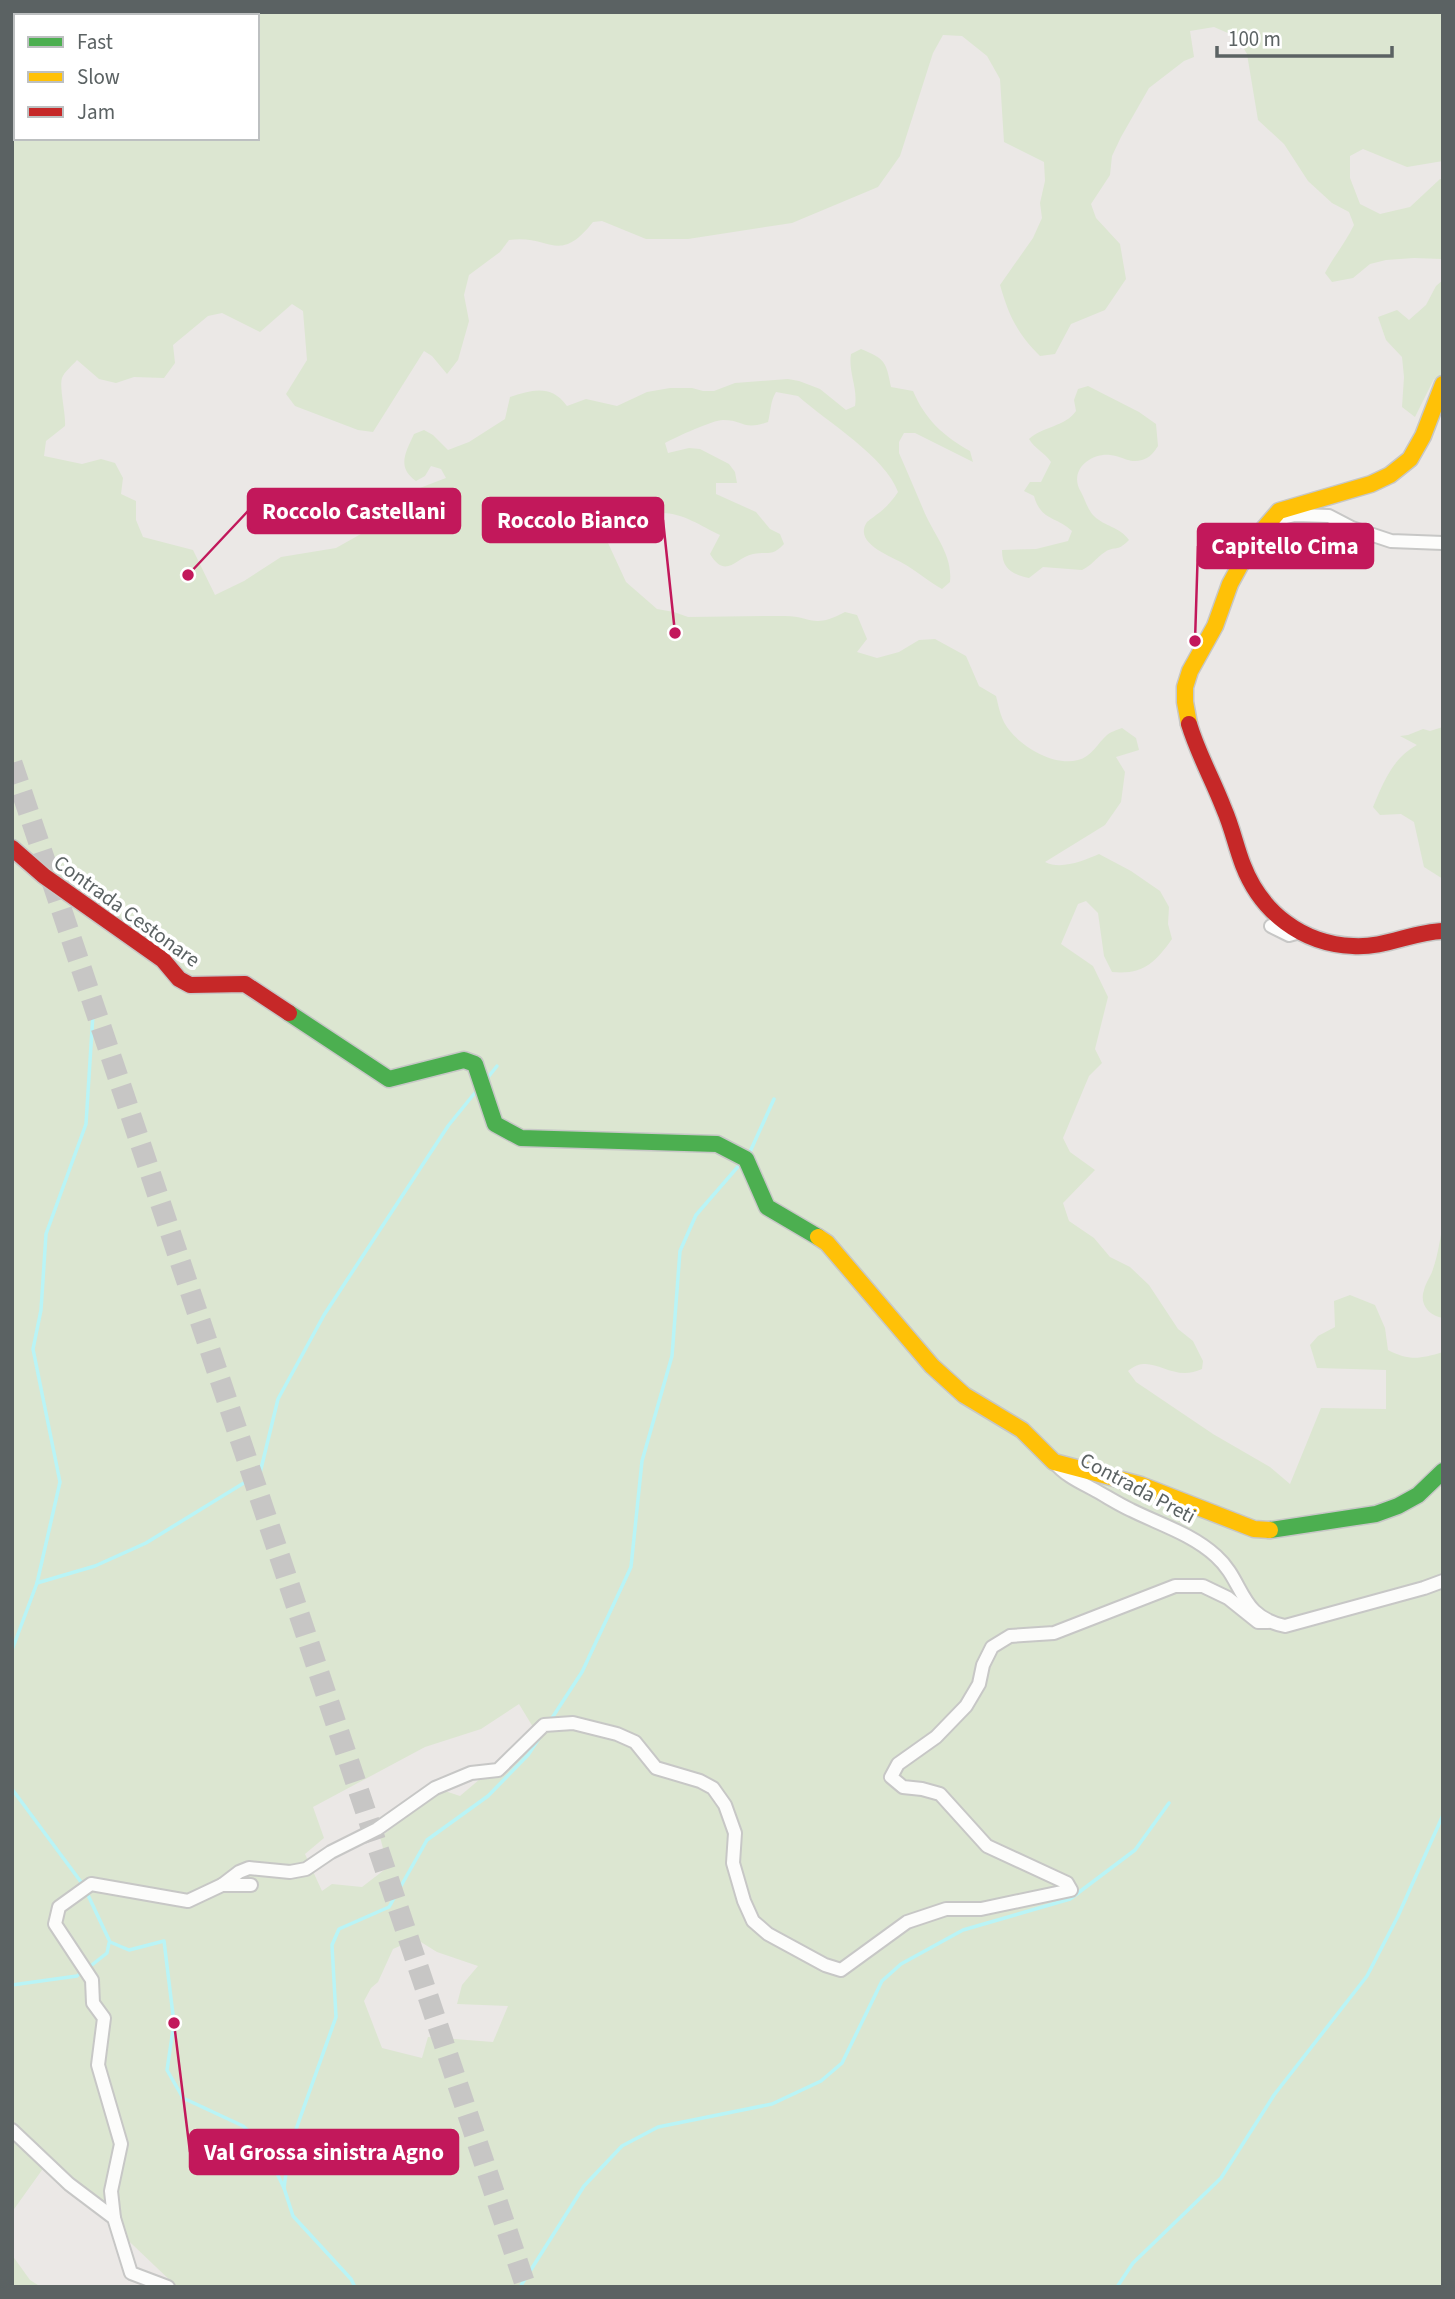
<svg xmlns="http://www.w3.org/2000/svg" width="1455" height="2299" font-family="'Source Sans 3',sans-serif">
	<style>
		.green { fill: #dce6d1; fill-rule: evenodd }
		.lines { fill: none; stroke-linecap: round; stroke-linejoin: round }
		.stream { stroke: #b9f4f6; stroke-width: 3.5 }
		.highway-tunnel { stroke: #c7c6c5; stroke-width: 21; stroke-dasharray: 21 10; stroke-linecap: butt }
		.street-casing { stroke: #c7c7c6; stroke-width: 16 }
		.fast-casing { stroke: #c7c7c6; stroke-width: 19 }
		.slow-casing { stroke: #c7c7c6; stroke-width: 19 }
		.jam-casing { stroke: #c7c7c6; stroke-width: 19 }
		.street { stroke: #fcfcfb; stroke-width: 12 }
		.fast { stroke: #4caf50; stroke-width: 16 }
		.slow { stroke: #ffc107; stroke-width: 16 }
		.jam { stroke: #c62828; stroke-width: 16 }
		.labels { text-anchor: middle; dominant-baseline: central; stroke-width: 7; stroke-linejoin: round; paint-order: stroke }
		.street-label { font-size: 21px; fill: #5b6263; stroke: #fff }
		.leader { fill: none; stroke: #c2185b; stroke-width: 2.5 }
		.callout-dot { fill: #c2185b; stroke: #fff; stroke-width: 2.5 }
		.callout { fill: #c2185b; stroke: #c2185b; stroke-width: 2.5 }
		.callout-label { font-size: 23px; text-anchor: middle; font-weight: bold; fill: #fff }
	</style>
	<rect width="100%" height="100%" fill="#ebe8e6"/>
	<!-- green -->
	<g class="green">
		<path d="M 12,12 L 1443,12 L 1443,161 L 1407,167 L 1363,149 L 1350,156 L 1350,178 L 1360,204 L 1380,214 L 1410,207 L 1440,179 L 1443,179 L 1442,259 L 1414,258 L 1386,260 L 1370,264 L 1353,278 L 1332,282 L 1325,273 C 1334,256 1346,242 1354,225 L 1349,212 L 1332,203 L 1308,181 L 1284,144 L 1258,120 L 1247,54 L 1237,37 L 1214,27 L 1190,31 L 1194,57 L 1184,61 L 1149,88 L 1121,137 L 1112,156 L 1110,175 L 1091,204 L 1096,218 L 1120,244 L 1126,279 L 1105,310 L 1071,324 L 1055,354 L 1040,356 C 1017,333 1009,316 1000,285 L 1033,238 L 1042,218 L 1040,203 L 1045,181 L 1044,162 L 1004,142 L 1000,79 L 987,56 L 962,36 L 943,35 L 933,53 L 900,156 L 878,187 L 792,223 L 688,239 L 646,239 L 602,221 L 593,222 C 558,266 551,234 509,240 L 500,252 L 469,275 L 464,295 L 469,321 L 458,360 L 447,374 L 432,356 L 424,351 L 373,432 L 358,430 L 295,406 L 286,394 L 307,360 L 303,311 L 292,304 L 260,332 L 222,313 L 208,316 L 173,345 L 175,363 L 164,378 L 134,377 L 116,383 L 99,379 L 77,360 C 73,365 64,372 62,378 C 59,388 66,413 65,426 L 46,441 L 44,456 L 82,464 L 101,459 L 115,463 L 123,478 L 121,494 L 136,501 L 136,520 L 143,537 L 193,550 L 215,595 L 244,581 L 281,557 L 336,548 L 368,530 L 404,494 L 446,478 L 441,469 L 431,466 L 425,476 L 416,481 C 396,467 406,452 414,434 L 424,430 L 433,435 L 448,450 L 469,442 L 505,419 L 510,397 C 532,390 551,384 567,406 L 586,399 L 617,406 L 647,392 L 670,388 L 692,388 L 703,391 L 714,391 L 735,383 L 788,379 L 799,381 L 820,389 L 846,410 L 855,406 C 858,388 848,372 851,354 L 861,349 C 885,359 886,361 891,387 L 913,391 C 925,419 943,436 970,451 L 973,462 L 915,433 L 904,433 L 899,442 L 899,453 C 907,471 915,490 923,509 C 933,534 953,554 950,582 L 942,589 C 928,581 919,573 906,565 C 894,557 852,544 867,522 C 868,521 875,516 876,515 C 885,509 892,501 898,492 C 885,456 827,422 798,396 L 776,392 C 770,402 771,411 768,422 C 743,431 744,420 723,420 C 713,420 676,437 665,443 L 668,453 L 689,448 L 700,449 L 729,464 L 735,472 L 737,483 L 716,483 L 716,494 L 756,512 L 770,529 L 780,534 L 784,544 C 772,557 768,551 753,554 C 735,558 726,580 710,554 L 720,535 C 701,526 683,513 662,513 C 655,513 648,517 640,518 C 620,522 616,522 608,543 L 626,582 L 657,609 L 674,612 L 688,617 C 719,617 751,616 782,616 C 811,615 812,630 845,612 L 857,615 L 867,639 L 857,652 L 877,658 L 899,652 L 919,640 L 935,639 L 966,656 L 979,686 L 996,696 C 999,708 1001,721 1010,731 C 1025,749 1055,766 1078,760 C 1091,757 1098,743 1107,735 C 1110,732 1117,730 1122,728 L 1136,738 L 1139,750 L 1116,757 L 1125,772 L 1121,802 L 1105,825 L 1045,862 C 1061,870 1083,861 1099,854 L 1131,871 L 1160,891 L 1169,907 L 1168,924 L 1172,939 C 1155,963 1143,975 1112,972 L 1104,956 L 1098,913 L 1086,901 L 1078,904 L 1061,944 L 1093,966 L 1108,997 L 1095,1049 L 1102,1063 L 1089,1076 L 1063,1138 L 1070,1152 L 1095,1170 L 1063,1203 L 1069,1221 L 1094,1238 L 1110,1257 L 1130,1267 L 1149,1285 L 1178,1329 L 1193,1341 L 1203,1361 L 1202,1369 C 1170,1384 1152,1350 1128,1371 L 1136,1382 L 1213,1434 L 1270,1467 L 1290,1484 L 1321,1408 L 1386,1409 L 1386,1370 L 1317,1368 L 1310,1345 L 1318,1336 L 1335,1327 L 1334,1301 L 1350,1295 L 1375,1305 L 1385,1328 L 1388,1350 C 1409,1361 1420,1359 1443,1352 L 1443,2287 L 177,2287 L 47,2163 L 12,2212 ZM 16,16 L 257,16 L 257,138 L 16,138 ZM 519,1704 L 539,1737 L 487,1773 L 460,1796 L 442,1790 L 380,1837 L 388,1867 L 362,1887 L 332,1884 L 322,1891 L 305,1854 L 324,1838 L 313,1807 L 425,1747 L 481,1729 ZM 416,1939 L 437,1952 L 478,1966 L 462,1985 L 457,2004 L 508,2006 L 493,2042 L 428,2037 L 422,2058 L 382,2048 L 364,2001 L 371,1988 L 378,1982 L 393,1949 Z"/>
		<path d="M 1443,280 L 1443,385 L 1434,379 L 1415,417 L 1402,407 L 1404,377 L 1402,357 L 1386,340 L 1378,317 L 1397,310 L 1409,320 L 1426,305 L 1436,286 Z"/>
		<path d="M 1088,386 L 1139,412 L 1156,424 L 1158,446 C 1154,452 1150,458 1142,460 C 1130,464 1122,456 1110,455 C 1090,453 1068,471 1081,492 C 1085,499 1087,509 1094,516 C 1105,527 1119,526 1129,540 C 1116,553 1116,545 1105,552 C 1096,558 1091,566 1082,570 L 1043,567 L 1029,578 C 1012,574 1002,569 1002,550 L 1036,549 L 1068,541 L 1072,531 C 1056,516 1041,521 1034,496 L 1024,491 L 1030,482 L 1041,482 L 1051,462 C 1044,452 1035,449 1029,439 C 1043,426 1065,427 1076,411 L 1074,400 L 1078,389 Z"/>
		<path d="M 1443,727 L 1443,879 L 1424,867 L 1414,822 L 1401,814 L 1380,815 L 1373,807 C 1384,781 1393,758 1417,745 L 1400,736 L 1408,735 L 1423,729 L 1430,731 Z"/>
		<path d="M 1443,1224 L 1443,1318 C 1429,1316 1419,1304 1424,1290 C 1426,1282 1431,1276 1433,1269 C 1438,1255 1440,1239 1443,1224 Z"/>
		<path d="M 12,2255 L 30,2280 L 41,2287 L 12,2287 Z"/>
	</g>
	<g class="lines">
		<!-- stream -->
		<g class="stream">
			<path d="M 485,1081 L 497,1066"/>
			<path d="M 749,1154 L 774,1099"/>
			<path d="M 37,1583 L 95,1566 L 146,1543 L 260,1473 L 278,1399 L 324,1315 L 448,1126 L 478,1089"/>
			<path d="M 12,1650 L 37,1583 L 60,1482 L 33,1349 L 41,1310 L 46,1234 L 86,1124 L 93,1014"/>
			<path d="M 550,1721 L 582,1672 L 631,1567 L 642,1461 L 672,1356 L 680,1251 L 696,1215 L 742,1162"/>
			<path d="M 12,1789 L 84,1886"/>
			<path d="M 87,1893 L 110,1942 L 129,1950 L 164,1941 L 174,2023 L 167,2070 L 183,2098 L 243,2126 L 263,2144 L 284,2188 L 293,2216 L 351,2279 L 355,2287"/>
			<path d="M 88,1968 L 107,1953 L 109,1943"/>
			<path d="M 12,1985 L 77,1976 L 82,1972"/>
			<path d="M 284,2188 L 289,2149 L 336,2017 L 332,1945 L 339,1929 L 389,1907 L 427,1840 L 488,1796 L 528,1755 L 540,1737"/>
			<path d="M 520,2287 L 584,2186 L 622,2146 L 658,2127 L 772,2104 L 821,2081 L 842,2063 L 882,1981 L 901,1964 L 963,1930 L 1070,1899 L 1135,1850 L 1169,1803"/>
			<path d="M 1117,2287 L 1133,2263 L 1221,2178 L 1274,2095 L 1367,1976 L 1398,1916 L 1443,1815"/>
		</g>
		<!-- highway-tunnel -->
		<path class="highway-tunnel" d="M 12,763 L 526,2287"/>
		<defs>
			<g id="street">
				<path d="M 1269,521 L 1295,515 L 1329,516 L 1352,528 L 1391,541 L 1443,543"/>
				<path d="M 1271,926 L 1289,935 L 1300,932"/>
				<path d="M 1054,1462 C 1065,1475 1078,1481 1093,1489 C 1106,1496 1118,1504 1131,1510 C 1159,1524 1192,1534 1216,1556 C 1245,1582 1238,1616 1285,1626 L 1424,1588 L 1443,1581"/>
				<path d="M 222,1885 L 239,1872 L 249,1868 L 290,1872 L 306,1869 L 331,1852 L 377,1829 L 435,1788 L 471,1773 L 498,1770 L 544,1725 L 573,1723 L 617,1734 L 635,1742 L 656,1768 L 700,1781 L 713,1788 L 725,1805 L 735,1833 L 733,1863 L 744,1901 L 753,1921 L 768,1934 L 825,1965 L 841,1970 L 907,1922 L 946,1909 L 981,1909 L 1071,1890 L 1067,1883 L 987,1846 L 940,1794 L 922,1789 L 903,1787 L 891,1777 L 898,1764 L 936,1737 L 966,1706 L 979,1684 L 983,1665 L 992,1647 L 1010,1636 L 1054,1633 L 1175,1586 L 1203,1586 L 1228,1598 L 1258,1622 L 1268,1622"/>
				<path d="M 12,2130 L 69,2184 L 114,2218 L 131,2273 L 168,2287"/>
				<path d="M 114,2218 L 111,2191 L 121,2144 L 98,2065 L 104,2018 L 93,2003 L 92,1980 L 55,1924 L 59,1907 L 91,1884 L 188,1901 L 222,1885 L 251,1885"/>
			</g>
			<g id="fast">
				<path d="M 289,1013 L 389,1079 L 464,1060 L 475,1064 L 495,1124 L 521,1138 L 717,1144 L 746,1159 L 767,1207 L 818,1237"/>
				<path d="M 1270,1530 L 1376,1514 L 1398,1506 L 1418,1495 L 1443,1471"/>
			</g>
			<g id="slow">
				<path d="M 1189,724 L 1185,702 L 1185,687 L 1190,671 L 1215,626 L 1230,584 L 1254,540 L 1279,511 L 1371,484 L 1390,475 L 1410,459 L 1423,436 L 1443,384"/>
				<path d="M 818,1237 L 827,1243 L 932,1366 L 964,1395 L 1022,1430 L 1054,1462 L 1141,1485 L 1254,1529 L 1270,1530"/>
			</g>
			<g id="jam">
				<path d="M 1189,724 C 1198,754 1213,780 1224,809 C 1232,827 1236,847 1243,865 C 1261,912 1302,944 1353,946 C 1385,948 1412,932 1443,931"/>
				<path d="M 12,848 L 44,876 L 163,960 L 179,979 L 190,985 L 245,984 L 289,1013"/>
			</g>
		</defs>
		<!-- street casing -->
		<use href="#street" class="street-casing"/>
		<!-- fast casing -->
		<use href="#fast" class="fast-casing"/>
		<!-- slow casing -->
		<use href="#slow" class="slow-casing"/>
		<!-- jam casing -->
		<use href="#jam" class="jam-casing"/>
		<!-- street -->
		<use href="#street" class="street"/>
		<!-- fast -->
		<use href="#fast" class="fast"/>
		<!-- slow -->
		<use href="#slow" class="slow"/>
		<!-- jam -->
		<use href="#jam" class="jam"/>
	</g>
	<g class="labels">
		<!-- street labels -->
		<g class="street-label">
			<text transform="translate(127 911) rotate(36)">Contrada Cestonare</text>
			<text transform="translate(1138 1488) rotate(28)">Contrada Preti</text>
		</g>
	</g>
	<!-- callouts -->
	<path class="leader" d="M188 575L248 511M675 633L663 520M1195 641L1198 546M174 2023L190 2152"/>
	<g class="callout-dot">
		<circle cx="188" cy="575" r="7"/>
		<circle cx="675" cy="633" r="7"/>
		<circle cx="1195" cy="641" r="7"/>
		<circle cx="174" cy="2023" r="7"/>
	</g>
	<g class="callout">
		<rect x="248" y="489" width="212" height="44" rx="7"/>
		<rect x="483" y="498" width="180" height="44" rx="7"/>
		<rect x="1198" y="524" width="175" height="44" rx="7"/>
		<rect x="190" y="2130" width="268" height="44" rx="7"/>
	</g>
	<g class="callout-label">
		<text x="354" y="519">Roccolo Castellani</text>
		<text x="573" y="528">Roccolo Bianco</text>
		<text x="1285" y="554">Capitello Cima</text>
		<text x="324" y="2160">Val Grossa sinistra Agno</text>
	</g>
	<!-- border -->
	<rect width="1455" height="2299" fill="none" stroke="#5b6263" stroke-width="28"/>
	<!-- legend -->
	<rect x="14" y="14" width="245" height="126" fill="#ffffff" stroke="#bdc0c1" stroke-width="2"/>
	<rect x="28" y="37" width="35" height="10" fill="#4caf50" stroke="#bdc0c1" stroke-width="2"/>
	<text x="77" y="49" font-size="21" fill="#5b6263">Fast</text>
	<rect x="28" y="72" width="35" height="10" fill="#ffc107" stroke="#bdc0c1" stroke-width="2"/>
	<text x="77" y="84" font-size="21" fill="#5b6263">Slow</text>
	<rect x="28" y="107" width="35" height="10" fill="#c62828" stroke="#bdc0c1" stroke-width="2"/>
	<text x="77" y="119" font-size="21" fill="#5b6263">Jam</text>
	<!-- scale -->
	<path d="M1217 46v10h175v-10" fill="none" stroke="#5b6263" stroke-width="3.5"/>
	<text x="1228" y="46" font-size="21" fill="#5b6263" stroke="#ffffff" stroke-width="5" paint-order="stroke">100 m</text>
</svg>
